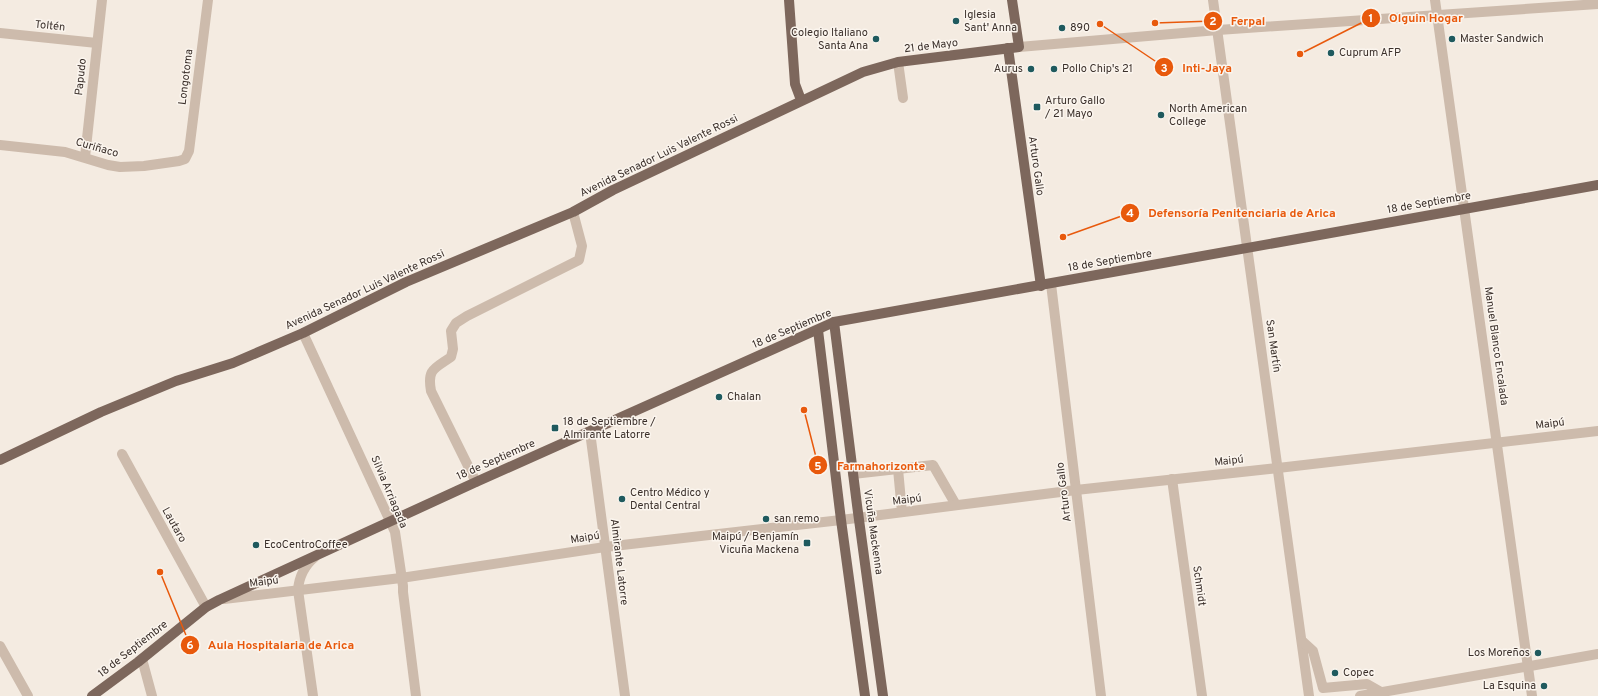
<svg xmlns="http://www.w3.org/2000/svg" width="1598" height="696" font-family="Overpass,sans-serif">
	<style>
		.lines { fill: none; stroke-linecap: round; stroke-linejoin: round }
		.minor { stroke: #cdbbac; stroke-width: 10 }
		.major { stroke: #7d675c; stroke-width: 10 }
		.poi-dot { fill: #1f5a5e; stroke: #fbf5ee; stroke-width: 1.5 }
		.labels { text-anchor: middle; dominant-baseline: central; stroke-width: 3; stroke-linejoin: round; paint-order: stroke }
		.poi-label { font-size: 11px; fill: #3b302b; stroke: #fbf5ee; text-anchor: start }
		.street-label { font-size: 11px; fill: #3b302b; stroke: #fbf5ee }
		.leader { fill: none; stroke: #e8590c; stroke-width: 1.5 }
		.callout-dot { fill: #e8590c; stroke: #fbf5ee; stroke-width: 1.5 }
		.mark-label { font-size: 12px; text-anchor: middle; font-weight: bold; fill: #fff }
		.callout-label { font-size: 12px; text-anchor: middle; font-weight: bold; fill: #e8590c; stroke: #fbf5ee; stroke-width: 3; stroke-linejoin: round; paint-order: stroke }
	</style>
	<rect width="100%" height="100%" fill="#f4ebe1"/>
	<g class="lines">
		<!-- minor -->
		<g class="minor">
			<path d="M 1213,0 L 1309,696"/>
			<path d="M 1435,0 L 1532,696"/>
			<path d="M 0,33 L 97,43"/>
			<path d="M 1019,47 L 1218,30 L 1598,4"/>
			<path d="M 898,62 L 903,98"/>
			<path d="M 0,145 L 65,152 L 108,165 L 120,167 L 144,166 L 179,161 L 185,159 L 189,151 L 208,0"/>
			<path d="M 85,157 L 102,0"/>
			<path d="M 1051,284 L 1101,696"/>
			<path d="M 303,333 L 390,521 L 395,532 L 403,586 L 403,592 L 416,696"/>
			<path d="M 590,432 L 625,696"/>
			<path d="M 122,454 L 206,607"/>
			<path d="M 898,469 L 902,512"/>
			<path d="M 853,474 L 933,465 L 956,505"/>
			<path d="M 1172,479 L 1202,696"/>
			<path d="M 476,482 L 431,391 C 427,369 434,369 451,357 L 453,349 L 451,331 L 456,323 L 467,316 L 579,260 L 582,246 L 573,212"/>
			<path d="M 224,599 L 401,578 L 605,547 L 841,520 L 1076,490 L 1278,468 L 1598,431"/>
			<path d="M 1302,641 L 1313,651 L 1323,688 L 1367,684 L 1381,692"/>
			<path d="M 0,646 L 28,696"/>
			<path d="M 142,659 L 152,696"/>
			<path d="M 313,696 L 298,590 C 299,577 304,566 315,557"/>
			<path d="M 1360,696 L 1598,654"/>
		</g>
		<!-- major -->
		<g class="major">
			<path d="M 789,0 L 795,84 L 801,100"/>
			<path d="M 1008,48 L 1041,286"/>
			<path d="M 834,322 L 857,505 L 883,696"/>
			<path d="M 818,330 L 841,520 L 865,696"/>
			<path d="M 0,460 L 101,412 L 176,381 L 233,363 L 303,333 L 406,282 L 573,212 L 613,190 L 863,72 L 898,62 L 1019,47 L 1012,0"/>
			<path d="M 92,696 L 138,662 L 206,607 L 219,600 L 476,482 L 834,322 L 1598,185"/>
		</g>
	</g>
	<!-- markers -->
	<g class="poi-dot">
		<circle cx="956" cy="21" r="4"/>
		<circle cx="1062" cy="28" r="4"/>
		<circle cx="876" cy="39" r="4"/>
		<circle cx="1452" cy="39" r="4"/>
		<circle cx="1331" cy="53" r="4"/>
		<circle cx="1031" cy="69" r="4"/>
		<circle cx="1054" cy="69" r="4"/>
		<rect x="1033" y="103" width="8" height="8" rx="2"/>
		<circle cx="1161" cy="115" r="4"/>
		<circle cx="719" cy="397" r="4"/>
		<rect x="551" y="424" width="8" height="8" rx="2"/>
		<circle cx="622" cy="499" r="4"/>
		<circle cx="766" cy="519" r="4"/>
		<rect x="803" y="539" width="8" height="8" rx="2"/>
		<circle cx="256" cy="545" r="4"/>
		<circle cx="1538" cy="653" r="4"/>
		<circle cx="1335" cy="673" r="4"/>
		<circle cx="1544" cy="686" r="4"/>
	</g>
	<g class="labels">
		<!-- poi labels -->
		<g class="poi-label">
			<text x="964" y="15">Iglesia<tspan x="964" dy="13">Sant' Anna</tspan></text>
			<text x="1070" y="28">890</text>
			<text x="868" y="33" text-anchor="end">Colegio Italiano<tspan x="868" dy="13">Santa Ana</tspan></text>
			<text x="1460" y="39">Master Sandwich</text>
			<text x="1339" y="53">Cuprum AFP</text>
			<text x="1023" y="69" text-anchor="end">Aurus</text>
			<text x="1062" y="69">Pollo Chip's 21</text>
			<text x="1045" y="101">Arturo Gallo<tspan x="1045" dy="13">/ 21 Mayo</tspan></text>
			<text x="1169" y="109">North American<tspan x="1169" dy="13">College</tspan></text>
			<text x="727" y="397">Chalan</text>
			<text x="563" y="422">18 de Septiembre /<tspan x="563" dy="13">Almirante Latorre</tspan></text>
			<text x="630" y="493">Centro Médico y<tspan x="630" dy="13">Dental Central</tspan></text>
			<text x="774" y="519">san remo</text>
			<text x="799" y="537" text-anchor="end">Maipú / Benjamín<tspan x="799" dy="13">Vicuña Mackena</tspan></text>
			<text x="264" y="545">EcoCentroCoffee</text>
			<text x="1530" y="653" text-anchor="end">Los Moreños</text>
			<text x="1343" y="673">Copec</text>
			<text x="1536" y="686" text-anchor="end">La Esquina</text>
		</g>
		<!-- street labels -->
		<g class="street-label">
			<text transform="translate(50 26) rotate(6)">Toltén</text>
			<text transform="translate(931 46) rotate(-7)">21 de Mayo</text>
			<text transform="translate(81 77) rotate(-84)">Papudo</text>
			<text transform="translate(186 77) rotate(-83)">Longotoma</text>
			<text transform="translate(97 148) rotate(16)">Curiñaco</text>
			<text transform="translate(659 156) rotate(-26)">Avenida Senador Luis Valente Rossi</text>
			<text transform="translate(1036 166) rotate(82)">Arturo Gallo</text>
			<text transform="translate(1429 203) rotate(-10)">18 de Septiembre</text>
			<text transform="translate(1110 261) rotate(-10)">18 de Septiembre</text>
			<text transform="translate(365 290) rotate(-25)">Avenida Senador Luis Valente Rossi</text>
			<text transform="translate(792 329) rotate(-23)">18 de Septiembre</text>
			<text transform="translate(1273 346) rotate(82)">San Martín</text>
			<text transform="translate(1496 346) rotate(82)">Manuel Blanco Encalada</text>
			<text transform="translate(1550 424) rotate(-7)">Maipú</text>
			<text transform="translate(496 460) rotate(-24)">18 de Septiembre</text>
			<text transform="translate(1229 461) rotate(-6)">Maipú</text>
			<text transform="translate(389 492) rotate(67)">Silvia Arriagada</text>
			<text transform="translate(1064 492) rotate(-97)">Arturo Gallo</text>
			<text transform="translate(907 500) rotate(-7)">Maipú</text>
			<text transform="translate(174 525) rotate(61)">Lautaro</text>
			<text transform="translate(873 532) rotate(82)">Vicuña Mackenna</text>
			<text transform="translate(585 538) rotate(-9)">Maipú</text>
			<text transform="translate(619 562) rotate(83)">Almirante Latorre</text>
			<text transform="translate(264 582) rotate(-7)">Maipú</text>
			<text transform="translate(1199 586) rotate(82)">Schmidt</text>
			<text transform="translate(133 649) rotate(-38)">18 de Septiembre</text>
		</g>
	</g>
	<!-- callouts -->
	<path class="leader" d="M1300 54L1371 18M1155 23L1213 21M1100 24L1164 67M1063 237L1130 213M804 410L818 465M160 572L190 645"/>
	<g class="callout-dot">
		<circle cx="1300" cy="54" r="4"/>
		<circle cx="1155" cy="23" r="4"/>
		<circle cx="1100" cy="24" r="4"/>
		<circle cx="1063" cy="237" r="4"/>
		<circle cx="804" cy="410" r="4"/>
		<circle cx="160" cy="572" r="4"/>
		<circle cx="1371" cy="18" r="10"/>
		<circle cx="1213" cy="21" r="10"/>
		<circle cx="1164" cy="67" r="10"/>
		<circle cx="1130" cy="213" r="10"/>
		<circle cx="818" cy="465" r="10"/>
		<circle cx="190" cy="645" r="10"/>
	</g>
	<g class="mark-label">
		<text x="1371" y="22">1</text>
		<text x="1213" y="25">2</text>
		<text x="1164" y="72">3</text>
		<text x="1130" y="217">4</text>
		<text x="818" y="470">5</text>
		<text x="190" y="649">6</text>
	</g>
	<g class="callout-label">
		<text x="1426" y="22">Olguin Hogar</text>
		<text x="1248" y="25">Ferpal</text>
		<text x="1207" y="72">Inti-Jaya</text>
		<text x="1242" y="217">Defensoría Penitenciaria de Arica</text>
		<text x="881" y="470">Farmahorizonte</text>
		<text x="281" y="649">Aula Hospitalaria de Arica</text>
	</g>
</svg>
